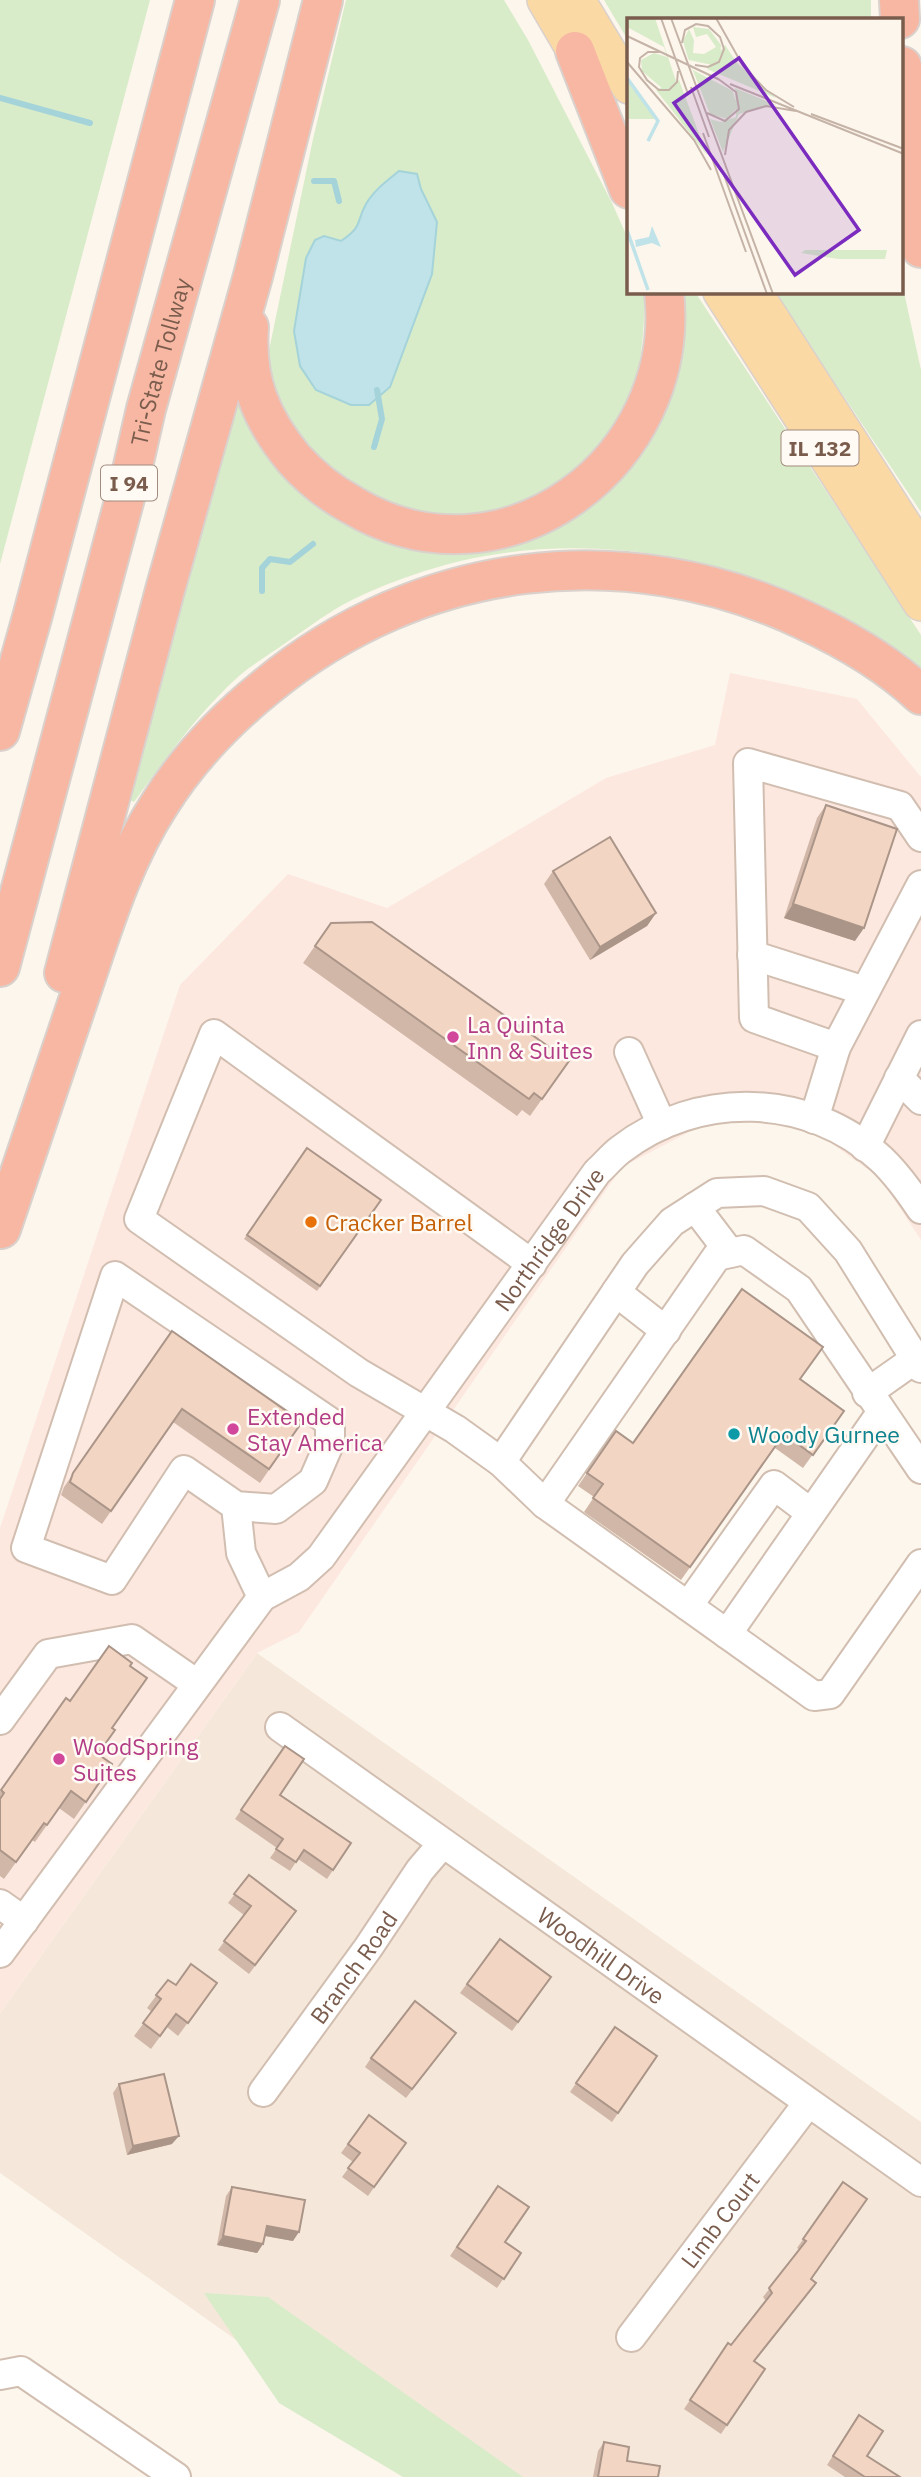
<svg xmlns="http://www.w3.org/2000/svg" width="921" height="2477" font-family="'IBM Plex Sans',sans-serif">
	<style>
		.residential { fill: #f5e8da }
		.commercial { fill: #fde8e0 }
		.green { fill: #d8ecc9 }
		.water { fill: #bfe3e8; stroke: #a5d3da; stroke-width: 2 }
		.lines { fill: none; stroke-linecap: round; stroke-linejoin: round }
		.stream { stroke: #a5d3da; stroke-width: 6 }
		.minor-casing { stroke: #d1beb0; stroke-width: 32 }
		.major-casing { stroke: #dad1cd; stroke-width: 38 }
		.highway-casing { stroke: #dad1cd; stroke-width: 42 }
		.minor { stroke: #fff; stroke-width: 28 }
		.major { stroke: #fbd9a5; stroke-width: 35 }
		.highway { stroke: #f7b7a3; stroke-width: 38 }
		.wall { fill: #d1b7a8 }
		.shaded-wall { fill: #aa9588 }
		.building { fill: #f3d5c3; stroke: #aa9588; stroke-width: 2 }
		.hotel-dot { fill: #d1479c; stroke: #fffaf3; stroke-width: 2.5 }
		.food-dot { fill: #e8710a; stroke: #fffaf3; stroke-width: 2.5 }
		.culture-dot { fill: #0f9aa8; stroke: #fffaf3; stroke-width: 2.5 }
		.labels { text-anchor: middle; dominant-baseline: central; stroke-width: 5; stroke-linejoin: round; paint-order: stroke }
		.shield { fill: #fffaf3; stroke: #a28b7f; stroke-width: 2 }
		.shield-label { font-size: 21px; font-weight: bold; fill: #7a5c4d }
		.street-label { font-size: 23px; fill: #7a5c4d; stroke: #fffaf3 }
		.hotel-label { font-size: 23px; fill: #b23c85; stroke: #fffaf3; text-anchor: start }
		.food-label { font-size: 23px; fill: #c56008; stroke: #fffaf3; text-anchor: start }
		.culture-label { font-size: 23px; fill: #0d838f; stroke: #fffaf3; text-anchor: start }
		.inset-river { fill: none; stroke: #bfe3e8; stroke-width: 3.5 }
		.inset-road { fill: none; stroke: #c5b3a7; stroke-width: 2 }
		.view { fill: #7b2cbf; fill-opacity: 0.15; stroke: #7b2cbf; stroke-width: 3.5 }
		.inset-edge { fill: none; stroke: #7a5c4d; stroke-width: 3.5 }
	</style>
	<rect width="100%" height="100%" fill="#fdf6ec"/>
	<!-- residential -->
	<path class="residential" d="M 257,1653 L 921,2122 L 921,2477 L 430,2477 L 0,2173 L 0,2013 Z"/>
	<!-- commercial -->
	<path class="commercial" d="M 730,673 L 857,699 L 921,777 L 921,1240 L 880,1178 L 807,1126 L 718,1117 L 622,1167 L 299,1632 L 257,1653 L 0,2013 L 0,1528 L 180,985 L 288,874 L 387,908 L 606,778 L 715,745 Z"/>
	<!-- green -->
	<g class="green">
		<path d="M 0,0 L 150,0 L 0,564 Z"/>
		<path d="M 346,0 L 504,0 L 528,40 L 612,203 L 629,241 L 629,292 L 645,292 C 644,333 642,373 625,411 C 610,445 578,471 547,488 C 524,501 500,513 473,515 C 404,520 332,488 294,430 C 280,407 273,381 268,355 L 313,139 Z"/>
		<path d="M 604,0 L 871,0 L 871,19 L 629,19 L 629,42 Z"/>
		<path d="M 902,283 L 921,370 L 921,512 L 774,292 L 902,292 Z"/>
		<path d="M 677,292 L 695,292 L 921,635 L 921,674 C 899,654 875,634 849,620 C 722,548 552,525 413,575 C 391,582 350,599 331,612 C 316,621 302,632 287,642 C 272,653 254,663 239,676 C 199,712 166,758 134,802 L 130,800 L 237,396 L 312,500 L 351,526 L 394,543 L 441,549 L 534,534 L 570,520 L 601,498 L 644,452 L 642,447 C 682,406 676,345 677,292 Z"/>
		<path d="M 204,2293 L 268,2297 L 523,2477 L 403,2477 L 279,2403 Z"/>
	</g>
	<!-- water -->
	<path class="water" d="M 399,171 L 417,174 L 421,189 L 437,222 L 432,274 L 390,387 L 369,405 L 351,405 L 316,390 L 300,366 L 294,331 L 306,258 L 315,240 L 324,236 L 341,241 C 364,225 355,224 366,204 C 374,190 388,180 399,171 Z"/>
	<g class="lines">
		<!-- stream -->
		<g class="stream">
			<path d="M 0,98 L 90,123"/>
			<path d="M 314,181 L 334,181 L 339,201"/>
			<path d="M 374,447 L 382,419 L 377,390"/>
			<path d="M 262,591 L 262,568 L 270,559 L 290,562 L 313,544"/>
		</g>
		<defs>
			<g id="minor">
				<path d="M 752,955 L 865,991"/>
				<path d="M 836,1047 L 754,1018 L 748,763 L 900,806 L 921,837"/>
				<path d="M 629,1052 L 662,1125"/>
				<path d="M 899,1078 L 921,1100"/>
				<path d="M 814,1119 L 836,1047 L 921,885"/>
				<path d="M 865,1147 L 921,1035"/>
				<path d="M 695,1207 L 730,1253"/>
				<path d="M 532,1264 L 214,1034 L 139,1219 L 359,1373 L 455,1429 L 501,1462 L 545,1504 L 814,1696 L 830,1694 L 921,1564"/>
				<path d="M 115,1276 L 330,1422 L 330,1442 L 313,1481 L 276,1509 L 236,1506 L 184,1470 L 112,1580 L 26,1548 Z"/>
				<path d="M 616,1292 L 666,1331"/>
				<path d="M 867,1393 L 921,1355"/>
				<path d="M 501,1462 L 635,1264 L 672,1222 L 717,1193 L 764,1191 L 808,1207 L 848,1251 L 921,1368"/>
				<path d="M 545,1504 L 717,1256 L 744,1250 L 799,1289 L 921,1469"/>
				<path d="M 236,1506 L 241,1553 L 262,1597"/>
				<path d="M 688,1606 L 774,1485 L 811,1513"/>
				<path d="M 727,1634 L 881,1413"/>
				<path d="M 0,1720 L 48,1654 L 132,1639 L 197,1684"/>
				<path id="s1" d="M 280,1727 L 921,2182"/>
				<path d="M 0,1904 L 24,1921"/>
				<path id="s2" d="M 0,1953 L 262,1597 L 299,1577 L 321,1557 L 597,1172 C 605,1165 612,1156 620,1150 C 697,1090 809,1092 881,1159 C 897,1174 909,1191 921,1209"/>
				<path id="s3" d="M 263,2092 L 368,1948 L 420,1870 L 443,1843"/>
				<path id="s4" d="M 631,2337 L 808,2103"/>
				<path d="M 0,2375 L 21,2371 L 176,2477"/>
			</g>
			<g id="major">
				<path d="M 545,0 L 590,77"/>
				<path d="M 577,0 L 629,86"/>
				<path d="M 721,292 L 921,603"/>
				<path d="M 754,292 L 921,552"/>
			</g>
			<g id="highway">
				<path d="M 899,0 L 900,19"/>
				<path d="M 575,51 L 629,189"/>
				<path d="M 902,66 L 903,111 L 921,248"/>
				<path d="M 249,327 C 245,380 261,419 294,459 C 311,478 330,493 352,505 C 504,596 683,461 664,292"/>
				<path d="M 0,731 L 33,614 L 195,0"/>
				<path id="s5" d="M 0,967 L 130,479 L 146,409 L 260,0"/>
				<path d="M 64,973 L 165,590 L 253,276 L 323,0"/>
				<path d="M 1,1229 C 27,1151 54,1073 80,995 C 102,931 122,862 159,805 C 187,760 225,720 266,687 C 420,560 624,535 804,620 C 845,639 888,664 921,695"/>
			</g>
		</defs>
		<!-- minor casing -->
		<use href="#minor" class="minor-casing"/>
		<!-- major casing -->
		<use href="#major" class="major-casing"/>
		<!-- highway casing -->
		<use href="#highway" class="highway-casing"/>
		<!-- minor -->
		<use href="#minor" class="minor"/>
		<!-- major -->
		<use href="#major" class="major"/>
		<!-- highway -->
		<use href="#highway" class="highway"/>
	</g>
	<!-- wall -->
	<g class="wall">
		<path d="M 826,805 L 855,941 L 784,918 L 817,818 Z"/>
		<path d="M 553,871 L 656,913 L 647,926 L 590,960 L 544,884 Z"/>
		<path d="M 331,923 L 569,1061 L 530,1116 L 522,1110 L 517,1116 L 303,963 Z"/>
		<path d="M 307,1148 L 381,1200 L 317,1291 L 244,1239 Z"/>
		<path d="M 172,1331 L 302,1422 L 260,1483 L 173,1422 L 102,1524 L 61,1495 L 64,1487 Z"/>
		<path d="M 800,1379 L 844,1411 L 803,1468 L 775,1448 L 681,1580 L 584,1512 L 594,1497 L 578,1486 L 616,1431 L 633,1443 Z"/>
		<path d="M 130,1666 L 112,1728 L 98,1754 L 112,1764 L 74,1819 L 59,1808 L 35,1842 L 32,1840 L 4,1879 L 0,1876 L 0,1792 L 66,1698 L 70,1701 Z"/>
		<path d="M 285,1746 L 280,1795 L 351,1843 L 327,1879 L 298,1859 L 290,1871 L 270,1858 L 277,1848 L 235,1819 Z"/>
		<path d="M 249,1875 L 290,1920 L 249,1974 L 218,1950 L 244,1915 L 228,1903 Z"/>
		<path d="M 500,1939 L 551,1977 L 512,2031 L 460,1993 Z"/>
		<path d="M 168,1980 L 176,1985 L 217,1983 L 178,2036 L 167,2027 L 151,2049 L 134,2036 L 152,2012 L 147,2008 Z"/>
		<path d="M 615,2027 L 657,2056 L 612,2122 L 570,2092 Z"/>
		<path d="M 456,2033 L 406,2098 L 365,2067 L 371,2058 Z"/>
		<path d="M 119,2084 L 172,2144 L 127,2155 L 113,2093 Z"/>
		<path d="M 369,2115 L 406,2143 L 368,2196 L 342,2177 L 353,2162 L 341,2153 Z"/>
		<path d="M 843,2182 L 811,2279 L 816,2283 L 755,2361 L 765,2369 L 721,2434 L 684,2409 L 728,2343 L 731,2345 L 766,2301 L 763,2297 L 800,2250 L 797,2248 Z"/>
		<path d="M 498,2186 L 505,2242 L 521,2253 L 497,2288 L 450,2256 Z"/>
		<path d="M 232,2187 L 293,2241 L 265,2236 L 263,2244 L 257,2253 L 217,2245 L 226,2196 Z"/>
		<path d="M 859,2415 L 867,2456 L 900,2477 L 845,2477 L 827,2465 Z"/>
		<path d="M 604,2442 L 627,2461 L 658,2477 L 593,2477 L 598,2451 Z"/>
	</g>
	<!-- shaded-wall -->
	<g class="shaded-wall">
		<path d="M 793,904 L 864,928 L 855,941 L 784,918 Z"/>
		<path d="M 656,913 L 647,926 L 590,960 L 600,947 Z"/>
		<path d="M 179,2136 L 172,2144 L 127,2155 L 133,2146 Z"/>
		<path d="M 267,2226 L 299,2232 L 293,2241 L 260,2235 Z"/>
		<path d="M 223,2236 L 263,2244 L 257,2253 L 217,2245 Z"/>
	</g>
	<!-- building -->
	<g class="building">
		<path d="M 826,805 L 897,829 L 864,928 L 793,904 Z"/>
		<path d="M 610,837 L 656,913 L 600,947 L 553,871 Z"/>
		<path d="M 372,922 L 569,1061 L 542,1099 L 534,1093 L 529,1099 L 315,946 L 331,923 Z"/>
		<path d="M 307,1148 L 381,1200 L 320,1286 L 247,1235 Z"/>
		<path d="M 742,1289 L 823,1347 L 800,1379 L 844,1411 L 813,1455 L 784,1434 L 690,1567 L 593,1498 L 603,1484 L 587,1473 L 616,1431 L 633,1443 Z"/>
		<path d="M 172,1331 L 302,1422 L 269,1469 L 182,1409 L 111,1511 L 70,1482 L 73,1473 Z"/>
		<path d="M 109,1646 L 132,1663 L 130,1666 L 147,1678 L 112,1728 L 115,1730 L 98,1754 L 112,1764 L 86,1802 L 71,1791 L 47,1825 L 44,1823 L 16,1862 L 0,1850 L 0,1799 L 4,1793 L 1,1790 L 66,1698 L 70,1701 Z"/>
		<path d="M 285,1746 L 304,1759 L 280,1795 L 351,1843 L 333,1870 L 304,1850 L 296,1862 L 276,1849 L 283,1839 L 241,1810 Z"/>
		<path d="M 249,1875 L 296,1911 L 255,1965 L 224,1941 L 251,1906 L 234,1894 Z"/>
		<path d="M 500,1939 L 551,1977 L 518,2022 L 467,1984 Z"/>
		<path d="M 191,1964 L 217,1983 L 188,2023 L 176,2014 L 160,2036 L 143,2023 L 161,1999 L 156,1995 L 168,1980 L 176,1985 Z"/>
		<path d="M 415,2001 L 456,2033 L 412,2089 L 371,2058 Z"/>
		<path d="M 615,2027 L 657,2056 L 618,2113 L 576,2083 Z"/>
		<path d="M 164,2074 L 179,2136 L 133,2146 L 119,2084 Z"/>
		<path d="M 369,2115 L 406,2143 L 374,2187 L 348,2168 L 360,2153 L 348,2144 Z"/>
		<path d="M 843,2182 L 867,2199 L 811,2279 L 816,2283 L 754,2361 L 765,2369 L 727,2425 L 690,2400 L 728,2343 L 731,2345 L 772,2293 L 769,2288 L 806,2241 L 803,2239 Z"/>
		<path d="M 498,2186 L 529,2207 L 505,2242 L 521,2253 L 504,2279 L 457,2247 Z"/>
		<path d="M 232,2187 L 305,2200 L 299,2232 L 267,2226 L 263,2244 L 223,2236 Z"/>
		<path d="M 859,2415 L 883,2431 L 867,2456 L 900,2477 L 865,2477 L 833,2456 Z"/>
		<path d="M 604,2442 L 629,2447 L 627,2461 L 660,2466 L 658,2477 L 598,2477 Z"/>
	</g>
	<!-- markers -->
	<g class="hotel-dot">
		<circle cx="453" cy="1037" r="7"/>
		<circle cx="233" cy="1429" r="7"/>
		<circle cx="59" cy="1759" r="7"/>
	</g>
	<circle class="food-dot" cx="311" cy="1222" r="7"/>
	<circle class="culture-dot" cx="734" cy="1434" r="7"/>
	<g class="labels">
		<!-- shield labels -->
		<g class="shield">
			<rect x="781.5" y="430.5" width="77" height="35" rx="5"/>
			<rect x="101" y="465.5" width="56" height="35" rx="5"/>
		</g>
		<g class="shield-label">
			<text x="820" y="448">IL 132</text>
			<text x="129" y="483">I 94</text>
		</g>
		<!-- street labels -->
		<g class="street-label">
			<text stroke="none"><textPath href="#s5" startOffset="626">Tri-State Tollway</textPath></text>
			<text stroke="none"><textPath href="#s2" startOffset="905">Northridge Drive</textPath></text>
			<text stroke="none"><textPath href="#s1" startOffset="394">Woodhill Drive</textPath></text>
			<text stroke="none"><textPath href="#s3" startOffset="154">Branch Road</textPath></text>
			<text stroke="none"><textPath href="#s4" startOffset="147">Limb Court</textPath></text>
		</g>
		<!-- hotel labels -->
		<g class="hotel-label">
			<text x="467" y="1024">La Quinta<tspan x="467" dy="26">Inn &amp; Suites</tspan></text>
			<text x="247" y="1416">Extended<tspan x="247" dy="26">Stay America</tspan></text>
			<text x="73" y="1746">WoodSpring<tspan x="73" dy="26">Suites</tspan></text>
		</g>
		<!-- food labels -->
		<g class="food-label">
			<text x="325" y="1222">Cracker Barrel</text>
		</g>
		<!-- culture labels -->
		<g class="culture-label">
			<text x="748" y="1434">Woody Gurnee</text>
		</g>
	</g>
	<!-- overview -->
	<g transform="translate(627 18)">
		<rect width="276" height="276" fill="#fdf6ec"/>
		<path d="M 0,0 L 28,0 L 49,63 L 36,71 L 15,53 L 14,42 L 27,35 L 40,39 L 37,29 L 0,9 ZM 66,9 L 82,11 L 94,27 L 93,41 L 85,47 L 62,42 L 66,52 L 106,73 L 110,90 L 100,101 L 83,96 L 61,40 L 56,23 L 62,11 L 67,22 L 66,35 L 77,36 L 89,29 L 80,16 L 69,19 ZM 98,27 L 110,45 L 149,80 L 80,51 ZM 52,62 L 80,137 L 29,72 ZM 0,63 L 27,97 L 27,101 L 0,101 ZM 108,70 L 149,87 L 112,96 L 96,134 L 83,101 L 94,104 L 109,99 ZM 178,232 L 260,232 L 258,241 L 211,241 L 174,235 Z" fill="#d8ecc9"/>
		<path d="M 25,208 L 34,229 L 25,225 L 9,229 L 8,222 L 22,219 Z" fill="#bfe3e8"/>
		<path class="inset-river" d="M 0,60 L 31,103 L 21,123M 0,212 L 21,272"/>
		<path class="inset-road" d="M 34,0 L 61,76M 44,0 L 146,276M 89,0 L 116,48 L 139,72 L 167,89M 0,18 L 93,62M 55,25 L 58,12 L 69,6 L 81,8 L 93,19 L 97,31 L 92,44 L 81,49 L 68,47M 34,34 L 21,34 L 13,40 L 12,49 L 20,62 L 32,72 L 42,72 L 50,64 L 51,53M 0,44 L 67,122 L 84,152M 103,66 L 277,136M 64,69 L 82,119M 80,95 L 98,103 L 112,91 L 109,74 L 90,60M 184,96 L 277,131M 76,115 L 119,234M 98,137 L 102,112 L 119,94 L 139,88 L 169,93M 97,157 L 140,276"/>
		<path class="view" d="M 112,40 L 232,212 L 168,257 L 47,85 Z"/>
		<rect width="276" height="276" class="inset-edge"/>
	</g>
</svg>
